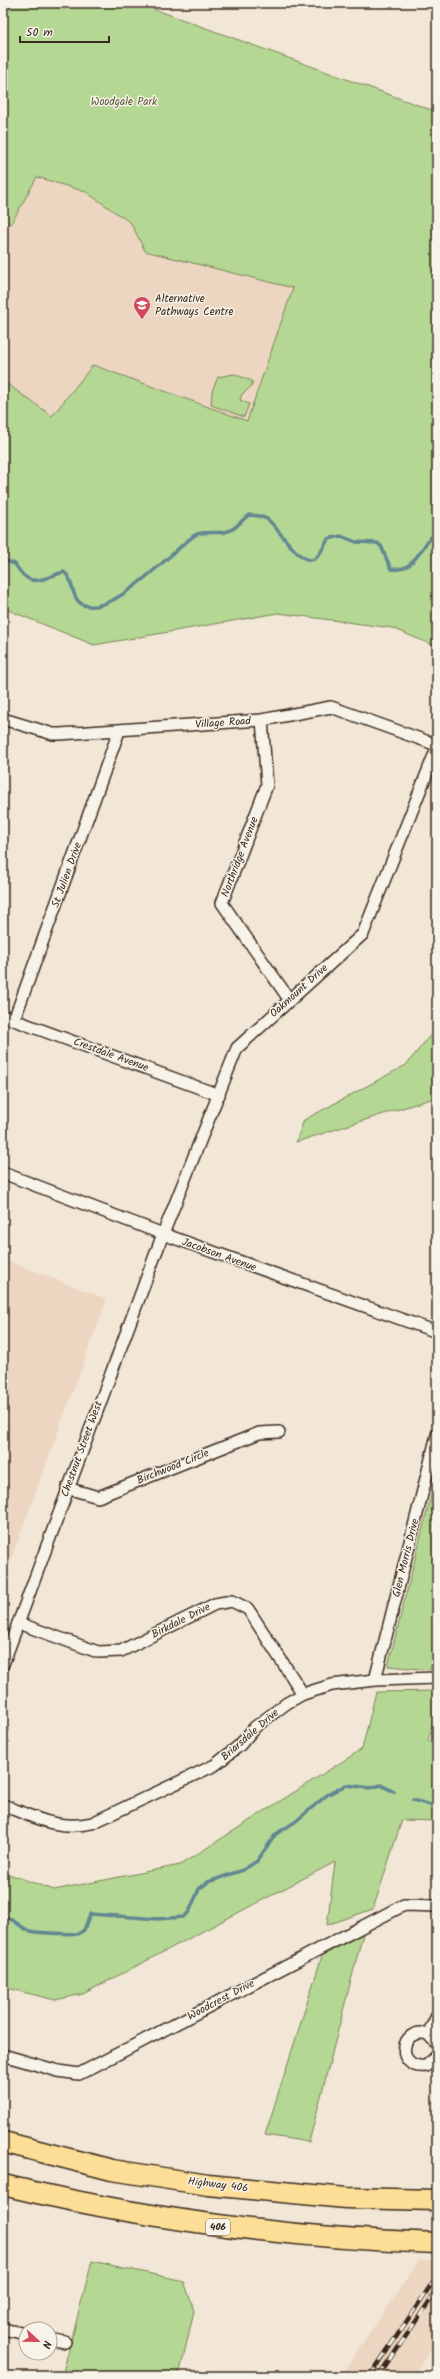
<svg xmlns="http://www.w3.org/2000/svg" width="440" height="2379" font-family="Kalam,sans-serif">
	<style>
		.built { fill: #ecd6c1 }
		.green { fill: #b4d893; stroke: #788158 }
		.lines { fill: none; stroke-linecap: round; stroke-linejoin: round }
		.stream { stroke: #648792; stroke-width: 3.5 }
		.minor-casing { stroke: #3b2a1e; stroke-width: 14 }
		.motorway-casing { stroke: #3b2a1e; stroke-width: 23 }
		.minor { stroke: #f7f3e8; stroke-width: 11 }
		.motorway { stroke: #fcde96; stroke-width: 20 }
		.rail-casing { stroke: #3b2a1e; stroke-width: 4.5 }
		.rail { stroke: #f7f3e8; stroke-width: 3; stroke-dasharray: 9; stroke-linecap: butt }
		.labels { text-anchor: middle; dominant-baseline: central; stroke-width: 3; stroke-linejoin: round; paint-order: stroke }
		.shield { fill: #f7f3e8; stroke: #73665b; stroke-width: 1 }
		.shield-label { font-size: 10px; font-weight: bold; fill: #3b2a1e }
		.park-label { font-size: 11px; fill: #59563b; stroke: #f7f3e8 }
		.poi-label { font-size: 11px; fill: #3b2a1e; stroke: #f7f3e8; text-anchor: start }
		.street-label { font-size: 11px; fill: #3b2a1e; stroke: #f7f3e8 }
	</style>
	<rect width="100%" height="100%" fill="#f2e6d6"/>
	<filter id="ink" filterUnits="userSpaceOnUse"><feTurbulence type="fractalNoise" baseFrequency=".025" numOctaves="2"/><feDisplacementMap in="SourceGraphic" scale="8" xChannelSelector="R" yChannelSelector="G"/><feConvolveMatrix kernelMatrix="1 2 1 2 8 2 1 2 1" color-interpolation-filters="sRGB"/></filter>
	<g filter="url(#ink)">
		<!-- built -->
		<g class="built">
			<path d="M 37,177 L 86,192 L 131,223 L 145,251 L 293,288 L 247,421 L 94,365 L 52,416 L 3,381 L 3,239 Z"/>
			<path d="M 3,1259 L 107,1299 L 3,1581 Z"/>
			<path d="M 419,2260 L 437,2262 L 437,2342 L 412,2376 L 341,2376 Z"/>
		</g>
		<!-- green -->
		<g class="green">
			<path d="M 3,3 L 137,3 L 437,112 L 437,647 L 392,628 L 278,613 L 94,645 L 3,608 L 3,381 L 52,416 L 93,365 L 247,421 L 293,288 L 145,251 L 131,223 L 86,192 L 37,177 L 11,224 L 3,221 Z"/>
			<path d="M 234,374 L 252,381 L 252,386 L 242,394 L 240,400 L 249,404 L 244,417 L 211,405 L 212,391 L 218,377 Z"/>
			<path d="M 437,1027 L 437,1097 L 296,1142 L 304,1120 L 406,1065 Z"/>
			<path d="M 437,1472 L 437,1642 L 430,1670 L 388,1666 Z"/>
			<path d="M 437,1691 L 437,1708 L 428,1741 L 437,1741 L 437,1821 L 402,1820 L 373,1909 L 327,1925 L 335,1862 L 83,1994 L 55,2000 L 3,1987 L 3,1872 L 54,1890 L 180,1865 L 362,1749 L 376,1692 Z"/>
			<path d="M 363,1934 L 309,2142 L 265,2135 L 322,1956 Z"/>
			<path d="M 92,2261 L 184,2281 L 194,2311 L 179,2376 L 62,2376 Z"/>
		</g>
		<g class="lines">
			<!-- stream -->
			<g class="stream">
				<path d="M 3,560 L 15,564 C 30,590 39,579 64,572 C 75,580 70,600 84,605 C 114,616 172,551 195,535 C 202,530 216,534 225,532 C 236,530 240,521 249,515 C 255,515 261,516 267,519 C 276,524 302,570 316,558 C 321,553 325,545 328,539 L 341,536 L 356,542 L 377,543 L 381,546 L 391,569 C 416,573 420,544 437,532"/>
				<path d="M 413,1800 L 437,1807"/>
				<path d="M 3,1917 C 13,1917 20,1928 30,1931 C 45,1934 63,1933 78,1934 L 84,1930 L 90,1914 L 158,1919 L 183,1917 L 189,1912 L 199,1889 L 208,1882 L 243,1870 L 257,1861 L 276,1834 L 295,1822 L 327,1795 L 346,1785 L 370,1788 L 381,1785 L 394,1792"/>
			</g>
			<defs>
				<g id="minor">
					<path d="M 3,719 L 53,734 L 60,734 L 262,720 L 331,707 L 437,745"/>
					<path d="M 262,720 L 267,785 L 222,903 L 289,999"/>
					<path d="M 3,1016 L 219,1095"/>
					<path d="M 14,1020 L 119,731"/>
					<path d="M 3,1173 L 163,1234 L 437,1332"/>
					<path d="M 67,1488 L 98,1497 L 259,1433 L 279,1432"/>
					<path d="M 18,1623 L 98,1652 L 121,1651 L 215,1604 L 232,1601 L 248,1609 L 303,1694"/>
					<path d="M 3,1664 L 163,1234 L 237,1048 L 363,934 L 437,748"/>
					<path d="M 375,1680 L 437,1435"/>
					<path d="M 3,1805 C 34,1817 58,1831 92,1823 L 215,1765 L 240,1745 L 255,1727 L 287,1703 L 303,1694 L 332,1685 L 375,1680 L 437,1678"/>
					<path d="M 428,2034 L 437,2016"/>
					<path d="M 437,2044 L 428,2034 C 399,2026 395,2070 426,2066 L 437,2056"/>
					<path d="M 3,2055 L 58,2071 L 79,2074 L 404,1905 L 437,1906"/>
					<path d="M 3,2329 L 26,2334"/>
					<path d="M 50,2339 L 65,2342"/>
				</g>
				<g id="motorway">
					<path d="M 3,2142 L 112,2170 L 208,2185 L 346,2198 L 437,2200"/>
					<path d="M 3,2185 C 148,2220 288,2238 437,2243"/>
				</g>
			</defs>
			<!-- minor casing -->
			<use href="#minor" class="minor-casing"/>
			<!-- motorway casing -->
			<use href="#motorway" class="motorway-casing"/>
			<!-- minor -->
			<use href="#minor" class="minor"/>
			<!-- motorway -->
			<use href="#motorway" class="motorway"/>
			<defs>
				<g id="rail">
					<path d="M 370,2376 L 437,2276"/>
					<path d="M 379,2376 L 437,2290"/>
				</g>
			</defs>
			<!-- rail casing -->
			<use href="#rail" class="rail-casing"/>
			<!-- rail -->
			<use href="#rail" class="rail"/>
		</g>
	</g>
	<!-- icons -->
	<defs>
		<symbol id="school-pin" viewBox="-11 -11 22 30"><path d="M0 17L-7.5 6A9.5 9.5 0 1 1 7.5 6Z" fill="#d1495b" stroke="#f7f3e8"/><path d="M0-5L7-2L0 1L-7-2ZM-4 1L0 2.5L4 1V4Q0 6-4 4Z" fill="#fff"/></symbol>
	</defs>
	<g fill-rule="evenodd">
		<use href="#school-pin" x="132" y="295" width="20" height="27"/>
	</g>
	<g class="labels">
		<!-- shield labels -->
		<rect class="shield" x="206" y="2219" width="24" height="16" rx="3"/>
		<g class="shield-label">
			<text x="218" y="2227">406</text>
		</g>
		<!-- park labels -->
		<g class="park-label">
			<text x="124" y="102">Woodgale Park</text>
		</g>
		<!-- poi labels -->
		<g class="poi-label">
			<text x="155" y="299">Alternative<tspan x="155" dy="13">Pathways Centre</tspan></text>
		</g>
		<!-- street labels -->
		<g class="street-label">
			<text transform="translate(223 723) rotate(-4)">Village Road</text>
			<text transform="translate(240 857) rotate(-69)">Northridge Avenue</text>
			<text transform="translate(67 875) rotate(-70)">St Julien Drive</text>
			<text transform="translate(299 991) rotate(-42)">Oakmount Drive</text>
			<text transform="translate(111 1055) rotate(20)">Crestdale Avenue</text>
			<text transform="translate(219 1255) rotate(20)">Jacobson Avenue</text>
			<text transform="translate(82 1449) rotate(-70)">Chestnut Street West</text>
			<text transform="translate(173 1467) rotate(-22)">Birchwood Circle</text>
			<text transform="translate(406 1558) rotate(-76)">Glen Morris Drive</text>
			<text transform="translate(181 1621) rotate(-27)">Birkdale Drive</text>
			<text transform="translate(250 1735) rotate(-41)">Briarsdale Drive</text>
			<text transform="translate(221 2000) rotate(-28)">Woodcrest Drive</text>
			<text transform="translate(218 2185) rotate(7)">Highway 406</text>
		</g>
	</g>
	<!-- margin -->
	<rect width="440" height="2379" fill="none" stroke="#f7f3e8" stroke-width="16"/>
	<rect x="8" y="8" width="424" height="2363" fill="none" stroke="#3b2a1e" stroke-width="1.5" filter="url(#ink)"/>
	<!-- north arrow -->
	<g transform="translate(38 2341) rotate(112)"><circle r="19" fill="#f7f3e8" stroke="#aca397"/>
	<path d="M0-3L7 15L0 10L-7 15Z" fill="#d1495b"/>
	<text y="-6" font-size="11" font-weight="bold" text-anchor="middle" fill="#3b2a1e">N</text>
	</g>
	<!-- scale -->
	<path d="M20 36v6h89v-6" fill="none" stroke="#3b2a1e" stroke-width="2"/>
	<text x="26" y="36" font-size="12" fill="#3b2a1e" stroke="#f7f3e8" stroke-width="3" paint-order="stroke">50 m</text>
</svg>
